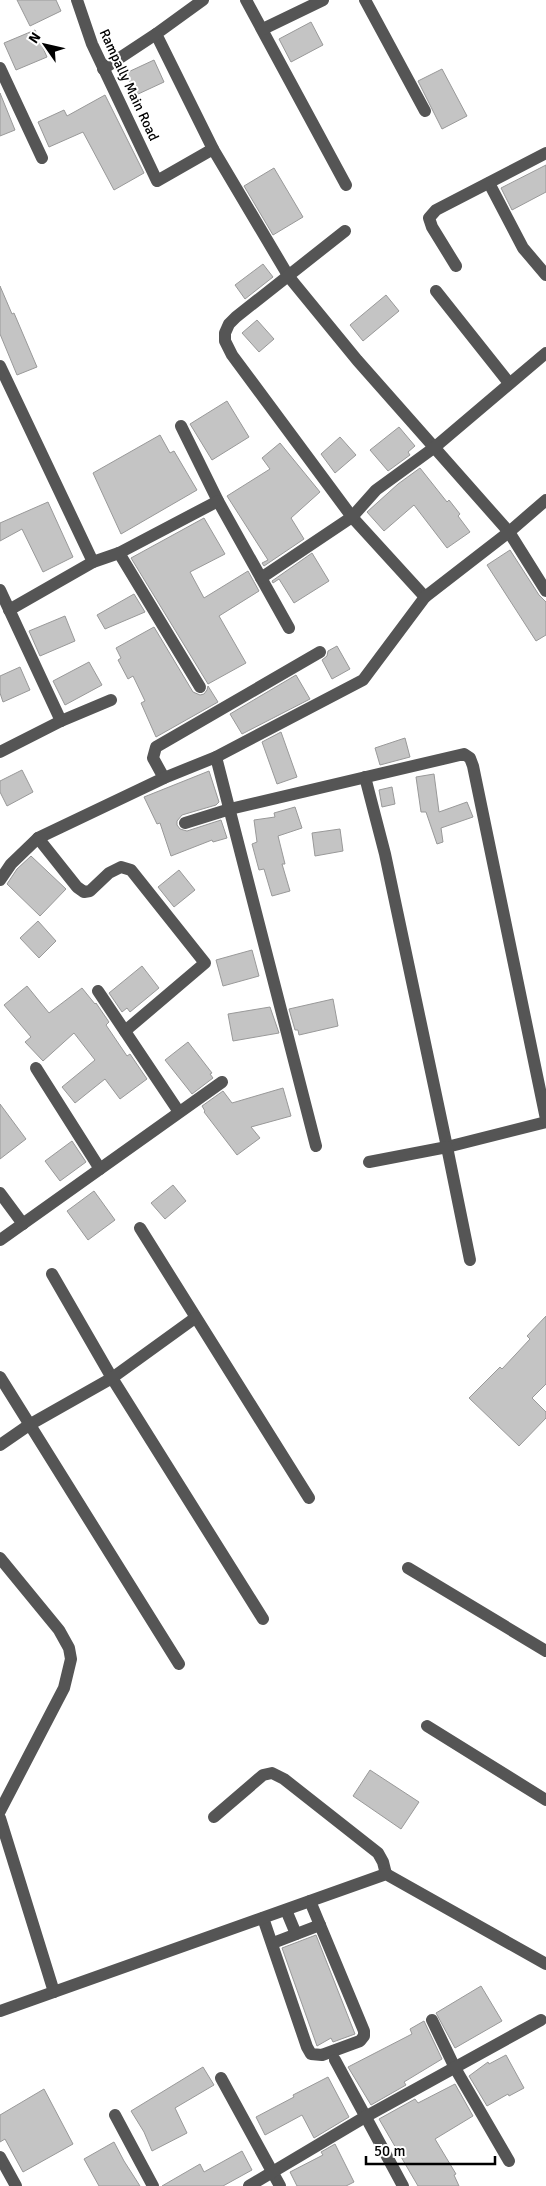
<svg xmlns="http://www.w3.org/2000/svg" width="546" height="2186" font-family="Signika,sans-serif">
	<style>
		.building { fill: #c4c4c4; stroke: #999 }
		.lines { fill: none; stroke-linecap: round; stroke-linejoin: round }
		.minor { stroke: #555; stroke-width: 12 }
		.labels { text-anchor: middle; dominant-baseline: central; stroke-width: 4; stroke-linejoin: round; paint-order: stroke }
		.street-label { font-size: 14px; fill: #000; stroke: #fff }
	</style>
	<rect width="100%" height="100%" fill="#fff"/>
	<!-- building -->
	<g class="building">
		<path d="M 17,0 L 56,0 L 61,11 L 30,26 Z"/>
		<path d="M 311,22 L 323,45 L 291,62 L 279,39 Z"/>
		<path d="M 35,30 L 47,57 L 16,70 L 4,43 Z"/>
		<path d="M 154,60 L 164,82 L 136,95 L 126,73 Z"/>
		<path d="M 442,69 L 467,116 L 442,129 L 418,81 Z"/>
		<path d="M 0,93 L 15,130 L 0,136 Z"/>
		<path d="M 105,95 L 144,173 L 114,190 L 83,132 L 49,147 L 38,122 L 64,110 L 67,116 Z"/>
		<path d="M 546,165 L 546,192 L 512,210 L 501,188 Z"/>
		<path d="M 274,168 L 303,217 L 273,235 L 244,186 Z"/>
		<path d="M 263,264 L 273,277 L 245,299 L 235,285 Z"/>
		<path d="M 0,286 L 12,314 L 14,313 L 37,367 L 17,375 L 0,334 Z"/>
		<path d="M 386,295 L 399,311 L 363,341 L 350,325 Z"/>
		<path d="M 257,320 L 274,339 L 259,352 L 242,333 Z"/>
		<path d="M 227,401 L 249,437 L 212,460 L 190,424 Z"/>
		<path d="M 399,427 L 415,446 L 408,452 L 410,455 L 388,471 L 370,450 Z"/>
		<path d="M 160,435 L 170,453 L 174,451 L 197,490 L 121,534 L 93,473 Z"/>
		<path d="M 340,437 L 356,455 L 335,473 L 321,454 Z"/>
		<path d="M 280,443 L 320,492 L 291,518 L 304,539 L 264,566 L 262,563 L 268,560 L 227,496 L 270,469 L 262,458 Z"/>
		<path d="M 420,468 L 447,502 L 449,500 L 460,514 L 458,516 L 470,532 L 447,548 L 414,505 L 384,531 L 367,512 L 398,484 Z"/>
		<path d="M 48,502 L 73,557 L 43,572 L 22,529 L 0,541 L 0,523 Z"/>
		<path d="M 204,518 L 225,554 L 190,572 L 204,598 L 248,571 L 259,591 L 219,616 L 246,663 L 208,684 L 131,558 Z"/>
		<path d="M 510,550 L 539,595 L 546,602 L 546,635 L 536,641 L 487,565 Z"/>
		<path d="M 312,553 L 329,581 L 294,603 L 279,579 L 273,583 L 272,581 Z"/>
		<path d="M 134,594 L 145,612 L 105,629 L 97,615 Z"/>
		<path d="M 65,616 L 75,641 L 40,656 L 29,631 Z"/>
		<path d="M 154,627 L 193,692 L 200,695 L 204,694 L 207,690 L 208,686 L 218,702 L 156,737 L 141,703 L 145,701 L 133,676 L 128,679 L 118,660 L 121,658 L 116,648 Z"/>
		<path d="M 337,646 L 350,669 L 332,679 L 322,660 L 327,656 L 328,651 Z"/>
		<path d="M 89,662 L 102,685 L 65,705 L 53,681 Z"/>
		<path d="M 20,667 L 30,690 L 3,702 L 0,693 L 0,676 Z"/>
		<path d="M 296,675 L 310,699 L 242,734 L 230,714 Z"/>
		<path d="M 281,732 L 297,777 L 277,784 L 262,742 Z"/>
		<path d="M 405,738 L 410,757 L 380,765 L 375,748 Z"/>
		<path d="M 22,770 L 33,792 L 7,806 L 0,792 L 0,781 Z"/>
		<path d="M 209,771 L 219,802 L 216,805 L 182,815 L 177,821 L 177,825 L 180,829 L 187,831 L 221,820 L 227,838 L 213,842 L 212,840 L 171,856 L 160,823 L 157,824 L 144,797 Z"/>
		<path d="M 434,774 L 439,812 L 467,802 L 473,817 L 441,828 L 443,842 L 437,844 L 426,812 L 421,812 L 416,777 Z"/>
		<path d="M 392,787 L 395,804 L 382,807 L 379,790 Z"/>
		<path d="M 295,807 L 302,828 L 278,836 L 285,864 L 282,864 L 290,891 L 272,896 L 264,869 L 259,870 L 252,844 L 257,842 L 254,820 L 275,817 L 274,813 Z"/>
		<path d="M 340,829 L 343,851 L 315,856 L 312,833 Z"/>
		<path d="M 31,856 L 66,889 L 40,916 L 7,884 L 17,869 Z"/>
		<path d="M 179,870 L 195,890 L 174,907 L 158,887 Z"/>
		<path d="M 38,921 L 56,941 L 39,958 L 20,938 Z"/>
		<path d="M 252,950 L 259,976 L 223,986 L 216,960 Z"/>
		<path d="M 142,966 L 159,988 L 130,1012 L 127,1008 L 122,1012 L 109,993 Z"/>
		<path d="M 27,986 L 49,1013 L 82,988 L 95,1004 L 96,1003 L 109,1022 L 106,1025 L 127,1056 L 130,1054 L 147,1079 L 120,1099 L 105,1079 L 75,1103 L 62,1087 L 95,1060 L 74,1033 L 43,1061 L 25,1042 L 31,1037 L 4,1005 Z"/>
		<path d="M 333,999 L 338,1026 L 299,1035 L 298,1030 L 295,1030 L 289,1009 Z"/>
		<path d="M 270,1007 L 279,1033 L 233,1041 L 228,1014 Z"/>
		<path d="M 188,1042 L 212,1073 L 210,1074 L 213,1078 L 192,1094 L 165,1060 Z"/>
		<path d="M 283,1088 L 291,1116 L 251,1127 L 260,1138 L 237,1155 L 204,1112 L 205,1111 L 202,1106 L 223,1091 L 232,1103 Z"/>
		<path d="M 0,1104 L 26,1139 L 0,1159 Z"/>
		<path d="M 72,1141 L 86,1162 L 60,1181 L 45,1161 Z"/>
		<path d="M 173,1185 L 186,1201 L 165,1219 L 151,1203 Z"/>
		<path d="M 94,1191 L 115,1220 L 88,1240 L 67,1211 Z"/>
		<path d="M 546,1316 L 546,1384 L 532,1398 L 546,1412 L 546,1418 L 519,1446 L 469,1398 L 500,1367 L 502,1369 L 530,1339 L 527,1336 Z"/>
		<path d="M 370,1770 L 419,1802 L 401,1829 L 353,1796 Z"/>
		<path d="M 316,1935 L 355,2034 L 333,2042 L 331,2038 L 317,2046 L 282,1948 Z"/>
		<path d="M 481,1986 L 502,2021 L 455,2048 L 436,2013 Z"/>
		<path d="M 424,2021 L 442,2059 L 404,2082 L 406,2085 L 371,2105 L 348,2067 L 412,2034 L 410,2029 Z"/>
		<path d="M 506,2055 L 524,2088 L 509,2096 L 508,2094 L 487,2106 L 469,2076 L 488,2062 L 489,2064 Z"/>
		<path d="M 203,2067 L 214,2085 L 175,2108 L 187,2133 L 152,2151 L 144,2132 L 131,2111 Z"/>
		<path d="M 328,2077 L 349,2117 L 314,2138 L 302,2115 L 265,2135 L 256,2117 L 294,2097 L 293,2095 Z"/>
		<path d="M 455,2084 L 473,2116 L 435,2139 L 456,2174 L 454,2175 L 459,2186 L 418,2186 L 379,2119 L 415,2099 L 418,2103 Z"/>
		<path d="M 44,2089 L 73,2144 L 23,2172 L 5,2139 L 0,2142 L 0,2115 Z"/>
		<path d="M 114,2142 L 124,2161 L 140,2186 L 99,2186 L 84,2159 Z"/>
		<path d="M 335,2144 L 354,2182 L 346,2186 L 297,2186 L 290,2172 L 323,2155 L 321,2152 Z"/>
		<path d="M 242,2151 L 252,2170 L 223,2186 L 162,2186 L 200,2164 L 204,2172 Z"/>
	</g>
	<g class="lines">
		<!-- minor -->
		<g class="minor">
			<path d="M 77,0 L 92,44 L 157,181 L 213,149"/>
			<path d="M 203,0 L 156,34 L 213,149 L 289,277 L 357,360 L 509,532 L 546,591"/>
			<path d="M 246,0 L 346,185"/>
			<path d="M 365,0 L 425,111"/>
			<path d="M 263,29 L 323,0"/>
			<path d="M 0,68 L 42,158"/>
			<path d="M 103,69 L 156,34"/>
			<path d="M 489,183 L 523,248 L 546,275"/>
			<path d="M 345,231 L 236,317 L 229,324 L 225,333 L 225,341 L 232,355 L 352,517 L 425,597"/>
			<path d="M 456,266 L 432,227 L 429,218 L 436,210 L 546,153"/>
			<path d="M 436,291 L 509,383"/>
			<path d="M 0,366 L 93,562"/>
			<path d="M 181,426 L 218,501 L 289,628"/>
			<path d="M 119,553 L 200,687"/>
			<path d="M 261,578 L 352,517 L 376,490 L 435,447 L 546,353"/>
			<path d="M 0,590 L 61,721"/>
			<path d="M 9,610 L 93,562 L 119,553 L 218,501"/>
			<path d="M 0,752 L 61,721 L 111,700"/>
			<path d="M 216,757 L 316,1146"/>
			<path d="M 365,777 L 385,854 L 447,1147 L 546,1122"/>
			<path d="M 164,778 L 153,758 L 156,747 L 320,652"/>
			<path d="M 185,823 L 230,809 L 464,754 L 470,758 L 473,766 L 546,1119"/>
			<path d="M 38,838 L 77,887 L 84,892 L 90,891 L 109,873 L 121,867 L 131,870 L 205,963 L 125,1031"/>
			<path d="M 0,880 L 11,864 L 38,838 L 164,778 L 216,757 L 363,680 L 425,597 L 509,532 L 546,500"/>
			<path d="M 98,991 L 179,1112"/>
			<path d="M 36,1068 L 100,1169"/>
			<path d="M 369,1162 L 447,1147 L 470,1260"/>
			<path d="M 0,1193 L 23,1224"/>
			<path d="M 140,1228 L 309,1498"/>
			<path d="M 0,1240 L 222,1082"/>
			<path d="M 52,1274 L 112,1378 L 263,1619"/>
			<path d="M 0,1377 L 179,1664"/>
			<path d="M 0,1445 L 29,1425 L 112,1378 L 195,1318"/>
			<path d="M 0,1558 L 59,1630 L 69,1648 L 71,1659 L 64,1688 L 0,1811"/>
			<path d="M 408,1568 L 546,1651"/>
			<path d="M 427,1726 L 546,1800"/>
			<path d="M 214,1817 L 263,1775 L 272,1773 L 284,1779 L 378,1853 L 383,1862 L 386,1874"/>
			<path d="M 0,1818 L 54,1992"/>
			<path d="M 286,1910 L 296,1934"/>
			<path d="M 263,1918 L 307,2047 L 311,2054 L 322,2055 L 360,2041 L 364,2036 L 364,2031 L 310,1901"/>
			<path d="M 273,1943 L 320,1925"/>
			<path d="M 0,2011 L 386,1874 L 546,1964"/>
			<path d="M 432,2020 L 455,2068 L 509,2161"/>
			<path d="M 335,2060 L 403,2186"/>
			<path d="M 221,2078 L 280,2186"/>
			<path d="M 115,2115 L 153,2186"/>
			<path d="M 0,2157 L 16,2186"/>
			<path d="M 249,2186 L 365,2117 L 541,2020"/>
		</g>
	</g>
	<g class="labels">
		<!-- street labels -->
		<g class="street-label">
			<text transform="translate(129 85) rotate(65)">Rampally Main Road</text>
		</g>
	</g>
	<!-- north arrow -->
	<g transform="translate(45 45) rotate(304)" stroke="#ffffff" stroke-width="4" paint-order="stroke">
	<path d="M0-4L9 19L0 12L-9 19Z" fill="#000000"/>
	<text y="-8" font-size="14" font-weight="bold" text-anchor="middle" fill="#000000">N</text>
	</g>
	<!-- scale -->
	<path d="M366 2156v8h129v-8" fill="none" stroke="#000000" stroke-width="2.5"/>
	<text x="374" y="2156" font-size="15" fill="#000000" stroke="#ffffff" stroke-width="4" paint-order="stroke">50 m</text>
</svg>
